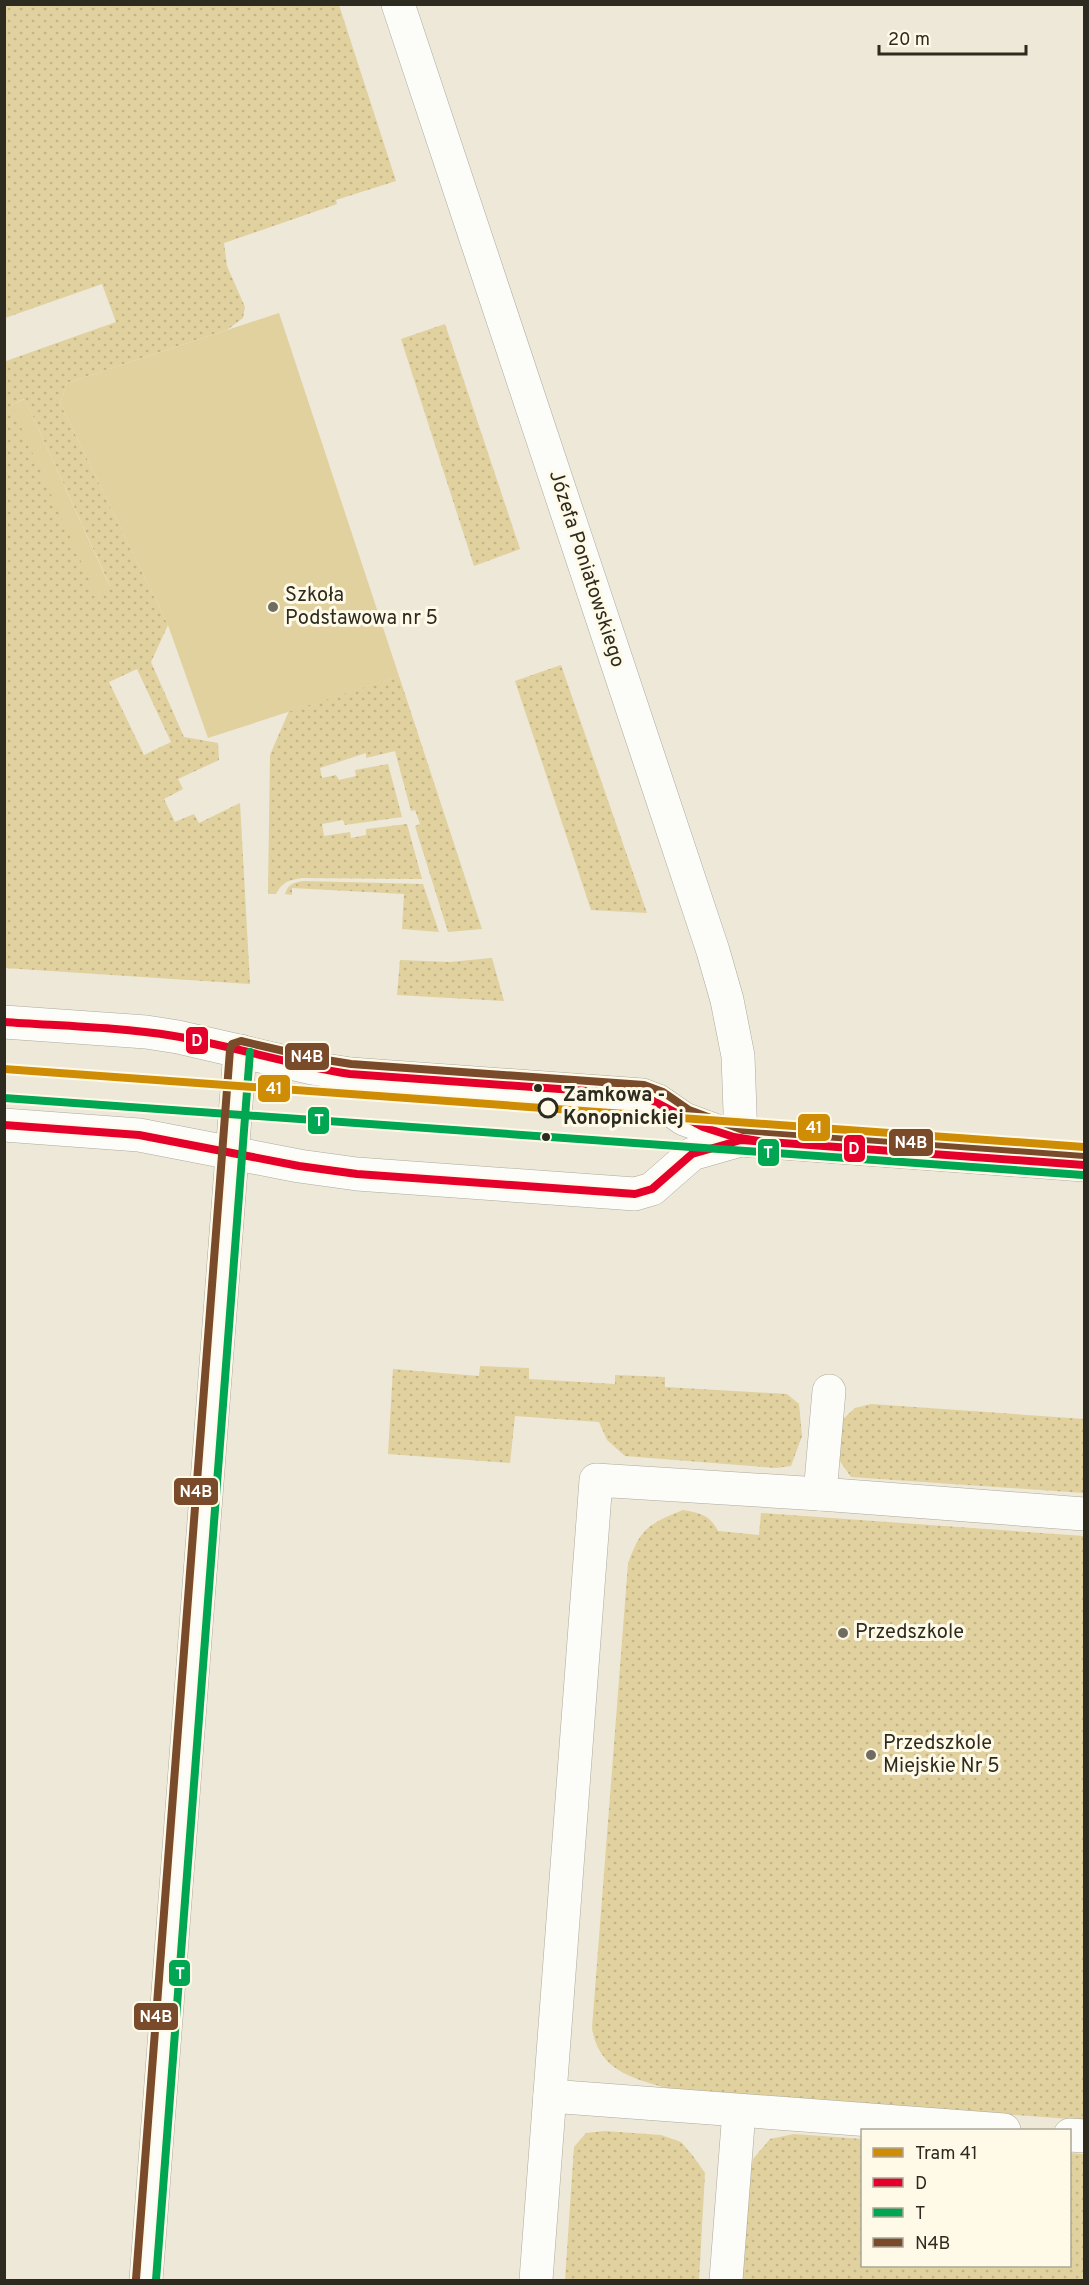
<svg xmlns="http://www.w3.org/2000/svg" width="1089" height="2285" font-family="Overpass,sans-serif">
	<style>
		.grass { fill: url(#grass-dots); fill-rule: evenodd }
		.pitch { fill: #e1d19e }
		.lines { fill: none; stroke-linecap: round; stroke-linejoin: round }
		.street-casing { stroke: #ada99c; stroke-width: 34 }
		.secondary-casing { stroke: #ada99c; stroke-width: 34 }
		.street { stroke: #fcfcf9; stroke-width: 33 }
		.secondary { stroke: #fcfcf9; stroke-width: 33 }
		.bus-1-casing { stroke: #fffae8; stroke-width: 12 }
		.bus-2-casing { stroke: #fffae8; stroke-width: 12 }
		.bus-3-casing { stroke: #fffae8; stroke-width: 12 }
		.bus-1 { stroke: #e4002b; stroke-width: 8 }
		.bus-2 { stroke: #00a651; stroke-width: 8 }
		.bus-3 { stroke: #7a4b2a; stroke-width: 8 }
		.tram-1-casing { stroke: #fffae8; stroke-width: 12 }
		.tram-1 { stroke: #cf8d06; stroke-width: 8 }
		.poi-dot { fill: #706c5f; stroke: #fffae8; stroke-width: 2 }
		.bus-dot { fill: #2d2a1f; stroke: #fffae8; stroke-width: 2 }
		.stop-dot { fill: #fffae8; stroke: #2d2a1f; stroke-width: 3 }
		.labels { text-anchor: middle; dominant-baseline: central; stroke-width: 6; stroke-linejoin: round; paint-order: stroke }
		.street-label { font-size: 20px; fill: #2d2a1f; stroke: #fffae8 }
		.poi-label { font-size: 20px; fill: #2d2a1f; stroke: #fffae8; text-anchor: start }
		.stop-label { font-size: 20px; font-weight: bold; fill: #2d2a1f; stroke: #fffae8; text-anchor: start }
		.line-badge { stroke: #fffae8; stroke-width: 2 }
		.badge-label { font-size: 16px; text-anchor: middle; font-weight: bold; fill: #fff }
	</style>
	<defs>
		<pattern id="grass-dots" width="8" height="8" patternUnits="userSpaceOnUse" patternTransform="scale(1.5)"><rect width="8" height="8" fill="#e1d19e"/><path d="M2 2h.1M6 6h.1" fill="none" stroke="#c1b488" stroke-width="1.8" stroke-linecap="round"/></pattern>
	</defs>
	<rect width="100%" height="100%" fill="#ede8d7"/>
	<!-- grass -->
	<g class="grass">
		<path d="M 5,5 L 339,5 L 396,181 L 336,200 L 337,204 L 224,243 L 227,266 L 245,307 L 243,318 L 227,330 L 67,383 L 60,403 L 168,625 L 151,662 L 184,737 L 218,743 L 219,760 L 178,779 L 183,789 L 164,799 L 175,822 L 194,814 L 199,823 L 240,803 L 250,984 L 5,968 L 4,357 L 6,361 L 116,322 L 102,284 L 5,318 ZM 24,399 L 25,399 L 111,588 L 11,405 ZM 137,669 L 171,742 L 144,755 L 109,682 Z"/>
		<path d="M 445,324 L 520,549 L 474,566 L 401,339 Z"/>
		<path d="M 561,665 L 647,913 L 591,910 L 515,681 Z"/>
		<path d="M 399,676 L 482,929 L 448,932 L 415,826 L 420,824 L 415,810 L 411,811 L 395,751 L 366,758 L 366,753 L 320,768 L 322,778 L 336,775 L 339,780 L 356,776 L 355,770 L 388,764 L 402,817 L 345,825 L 343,820 L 322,824 L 324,836 L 350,832 L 351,838 L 366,835 L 366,829 L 407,824 L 422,879 L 302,878 C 289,880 282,882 276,894 L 268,894 L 270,755 L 289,711 Z"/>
		<path d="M 303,881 L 423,884 L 439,932 L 402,929 L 404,894 L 292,888 L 292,895 L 285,894 C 288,884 293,883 303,881 Z"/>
		<path d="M 492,958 L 504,1001 L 397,995 L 400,960 L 449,962 Z"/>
		<path d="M 480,1366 L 529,1368 L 529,1379 L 615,1384 L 615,1375 L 665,1377 L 665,1387 L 787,1394 L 799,1404 L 802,1436 L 791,1466 L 776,1468 L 625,1456 L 607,1440 L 599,1422 L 515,1416 L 510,1463 L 388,1454 L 393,1369 L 479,1376 Z"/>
		<path d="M 871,1404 L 1084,1419 L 1084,1493 L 851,1477 L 839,1460 L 840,1422 L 855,1408 Z"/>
		<path d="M 683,1510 C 700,1513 710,1515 718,1531 L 759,1535 L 761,1513 L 1084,1536 L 1084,2120 L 674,2090 C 636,2079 599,2073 592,2028 L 628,1564 C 640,1529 648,1524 683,1510 Z"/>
		<path d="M 605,2131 L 661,2135 L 681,2142 L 693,2156 L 705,2173 L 699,2280 L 565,2280 L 574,2147 L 586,2133 Z"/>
		<path d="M 794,2134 L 862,2139 L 862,2266 L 1070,2266 L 1070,2153 L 1084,2154 L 1084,2280 L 742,2280 L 748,2184 L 753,2159 L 770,2139 Z"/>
	</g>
	<!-- pitch -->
	<g class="pitch">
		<path d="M 279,313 L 399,676 L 208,738 L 168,625 L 60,403 L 67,383 Z"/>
		<path d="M 25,399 L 111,589 L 96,595 L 11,405 Z"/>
	</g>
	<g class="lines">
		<defs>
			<g id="street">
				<path d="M 398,4 L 713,951 L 727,1000 L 738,1056 L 741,1140"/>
				<path d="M 820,1494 L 829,1391"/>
				<path d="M 550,2096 L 1004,2130"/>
				<path d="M 1070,2135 L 1084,2136"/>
				<path d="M 536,2280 L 596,1480 L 820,1494 L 1084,1514"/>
				<path d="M 726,2280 L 739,2111"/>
			</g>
			<g id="secondary">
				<path d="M 4,1022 L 146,1032 L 178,1037 L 312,1068 L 350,1074 L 642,1095 L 658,1101 L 684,1119 L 741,1140 L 1084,1165"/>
				<path d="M 4,1125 L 139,1135 L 299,1166 L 357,1174 L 635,1194 L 652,1189 L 692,1154 L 741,1140"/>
				<path d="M 146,2280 L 240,1051"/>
			</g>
		</defs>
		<!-- street casing -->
		<use href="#street" class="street-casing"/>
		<!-- secondary casing -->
		<use href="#secondary" class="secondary-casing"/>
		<!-- street -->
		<use href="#street" class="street"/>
		<!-- secondary -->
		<use href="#secondary" class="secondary"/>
		<defs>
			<g id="bus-1">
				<path d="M 4,1022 C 61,1026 118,1027 174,1036 C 233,1046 291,1065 350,1074 L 642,1095 L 703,1127 L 734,1137 L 765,1142"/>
				<path d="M 4,1125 L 139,1135 L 299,1166 L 357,1174 L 635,1194 L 652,1189 L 692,1154 L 741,1140 L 1084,1165"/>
			</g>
			<g id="bus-2">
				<path d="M 4,1098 L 1083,1175"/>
				<path d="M 156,2280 L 250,1052"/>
			</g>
			<path id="bus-3" d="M 136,2279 L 230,1050 L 232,1044 L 241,1041 L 314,1058 L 351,1064 L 644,1085 L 663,1092 L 689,1110 L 743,1130 L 1084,1155"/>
		</defs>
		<!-- bus-1 casing -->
		<use href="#bus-1" class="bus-1-casing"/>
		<!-- bus-2 casing -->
		<use href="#bus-2" class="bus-2-casing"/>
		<!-- bus-3 casing -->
		<use href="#bus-3" class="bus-3-casing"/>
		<!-- bus-1 -->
		<use href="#bus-1" class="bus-1"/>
		<!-- bus-2 -->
		<use href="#bus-2" class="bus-2"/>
		<!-- bus-3 -->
		<use href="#bus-3" class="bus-3"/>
		<defs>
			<path id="tram-1" d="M 4,1069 L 1084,1147"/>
		</defs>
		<!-- tram-1 casing -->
		<use href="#tram-1" class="tram-1-casing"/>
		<!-- tram-1 -->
		<use href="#tram-1" class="tram-1"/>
	</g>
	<!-- markers -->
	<g class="poi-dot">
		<circle cx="273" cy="607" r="6"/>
		<circle cx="843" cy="1633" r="6"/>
		<circle cx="871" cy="1755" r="6"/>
	</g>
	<g class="bus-dot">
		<circle cx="538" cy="1088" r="5"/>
		<circle cx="546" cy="1137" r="5"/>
	</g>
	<circle class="stop-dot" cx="548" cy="1108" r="9"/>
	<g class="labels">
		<!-- street labels -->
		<g class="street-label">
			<text transform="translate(586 569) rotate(72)">Józefa Poniatowskiego</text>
		</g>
		<!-- poi labels -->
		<g class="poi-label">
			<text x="285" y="596">Szkoła<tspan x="285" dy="23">Podstawowa nr 5</tspan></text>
			<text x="855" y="1633">Przedszkole</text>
			<text x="883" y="1744">Przedszkole<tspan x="883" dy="23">Miejskie Nr 5</tspan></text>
		</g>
		<!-- stop labels -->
		<g class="stop-label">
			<text x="563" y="1096">Zamkowa -<tspan x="563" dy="23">Konopnickiej</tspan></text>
		</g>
	</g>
	<g class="line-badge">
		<rect x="185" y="1026" width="24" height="29" rx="6" fill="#e4002b"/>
		<rect x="284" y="1042" width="46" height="29" rx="6" fill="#7a4b2a"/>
		<rect x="257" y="1074" width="34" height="29" rx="6" fill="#cf8d06"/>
		<rect x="307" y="1106" width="23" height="29" rx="6" fill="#00a651"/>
		<rect x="797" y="1113" width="34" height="29" rx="6" fill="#cf8d06"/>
		<rect x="888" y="1128" width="46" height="29" rx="6" fill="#7a4b2a"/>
		<rect x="843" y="1134" width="23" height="29" rx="6" fill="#e4002b"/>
		<rect x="757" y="1138" width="23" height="29" rx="6" fill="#00a651"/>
		<rect x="173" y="1477" width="46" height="29" rx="6" fill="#7a4b2a"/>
		<rect x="168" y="1959" width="23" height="28" rx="6" fill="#00a651"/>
		<rect x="133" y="2002" width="46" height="29" rx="6" fill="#7a4b2a"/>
	</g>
	<g class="badge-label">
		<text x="197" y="1046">D</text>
		<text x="307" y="1062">N4B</text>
		<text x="274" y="1094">41</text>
		<text x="319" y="1126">T</text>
		<text x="814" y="1133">41</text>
		<text x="911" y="1148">N4B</text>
		<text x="854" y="1154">D</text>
		<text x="768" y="1158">T</text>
		<text x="196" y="1497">N4B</text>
		<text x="180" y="1979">T</text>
		<text x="156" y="2022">N4B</text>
	</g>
	<!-- border -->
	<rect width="1089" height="2285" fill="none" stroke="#2d2a1f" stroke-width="12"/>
	<!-- legend -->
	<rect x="861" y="2129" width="210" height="138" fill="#fffae8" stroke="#aba798" stroke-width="1.5"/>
	<rect x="873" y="2148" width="30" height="9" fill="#cf8d06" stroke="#aba798" stroke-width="1.5"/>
	<text x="915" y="2159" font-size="18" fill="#2d2a1f">Tram 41</text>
	<rect x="873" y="2178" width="30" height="9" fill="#e4002b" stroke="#aba798" stroke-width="1.5"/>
	<text x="915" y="2189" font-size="18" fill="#2d2a1f">D</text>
	<rect x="873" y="2208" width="30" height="9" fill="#00a651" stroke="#aba798" stroke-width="1.5"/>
	<text x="915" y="2219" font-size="18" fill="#2d2a1f">T</text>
	<rect x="873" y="2238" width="30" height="9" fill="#7a4b2a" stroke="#aba798" stroke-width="1.5"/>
	<text x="915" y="2249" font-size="18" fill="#2d2a1f">N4B</text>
	<!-- scale -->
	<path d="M879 45v9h147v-9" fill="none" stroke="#2d2a1f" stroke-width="3"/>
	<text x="888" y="45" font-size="18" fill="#2d2a1f" stroke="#fffae8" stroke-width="4.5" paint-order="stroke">20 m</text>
</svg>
